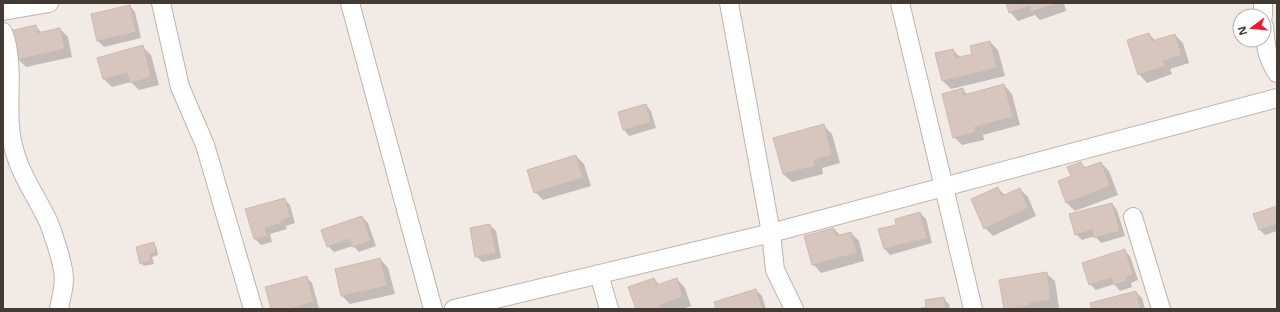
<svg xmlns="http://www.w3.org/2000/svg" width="1280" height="312" font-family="'Noto Sans',sans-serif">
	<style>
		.shadow { fill: #0003 }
		.building { fill: #d7c6bd; stroke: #cfb9ad }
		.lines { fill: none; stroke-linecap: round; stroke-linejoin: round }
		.minor-casing { stroke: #c1b3aa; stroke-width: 20 }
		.minor { stroke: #fff; stroke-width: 18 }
	</style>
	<rect width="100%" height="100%" fill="#f2ebe5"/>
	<!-- shadow -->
	<g class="shadow">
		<path d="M 1007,3 L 1064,3 L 1066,11 L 1040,20 L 1035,15 L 1018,21 L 1010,12 Z"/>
		<path d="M 130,6 L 135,12 L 141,38 L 104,47 L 98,41 L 92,15 Z"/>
		<path d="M 35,26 L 42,33 L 60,29 L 68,37 L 72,57 L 26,67 L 18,59 Z"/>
		<path d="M 1149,34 L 1156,41 L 1175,35 L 1183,43 L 1189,63 L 1170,69 L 1172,74 L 1147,83 L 1139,74 Z"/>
		<path d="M 990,42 L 998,50 L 1005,76 L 951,89 L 943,81 L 953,50 L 961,58 L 973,55 Z"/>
		<path d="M 143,47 L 151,55 L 159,85 L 139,90 L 131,82 L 112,87 L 104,79 Z"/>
		<path d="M 1004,85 L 1012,94 L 1020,125 L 983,135 L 984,140 L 962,145 L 954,137 L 962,89 L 968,95 Z"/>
		<path d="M 646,105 L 651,111 L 656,128 L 629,136 L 624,130 Z"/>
		<path d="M 824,126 L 832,134 L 840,163 L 822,168 L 823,174 L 792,182 L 783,174 Z"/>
		<path d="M 576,156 L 584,164 L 591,186 L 543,200 L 535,192 Z"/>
		<path d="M 1081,163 L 1086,168 L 1101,163 L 1109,171 L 1118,195 L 1075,211 L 1067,203 L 1072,177 Z"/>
		<path d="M 998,189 L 1005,195 L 1020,189 L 1028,197 L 1036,216 L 993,236 L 985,228 Z"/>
		<path d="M 284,199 L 290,205 L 295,223 L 286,226 L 287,229 L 270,234 L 272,242 L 261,245 L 255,239 Z"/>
		<path d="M 1112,204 L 1117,210 L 1125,236 L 1101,243 L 1095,236 L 1082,240 L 1076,234 Z"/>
		<path d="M 1277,207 L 1277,231 L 1265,235 L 1259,229 Z"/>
		<path d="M 920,213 L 926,219 L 932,243 L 890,255 L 885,249 L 897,225 Z"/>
		<path d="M 362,217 L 368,223 L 376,246 L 359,252 L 353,246 L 334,252 L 328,246 Z"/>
		<path d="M 490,225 L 496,231 L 501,258 L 482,262 L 476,256 Z"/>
		<path d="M 834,229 L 841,236 L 851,233 L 859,241 L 864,261 L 821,273 L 813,264 Z"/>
		<path d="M 153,243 L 156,246 L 158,255 L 152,257 L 154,264 L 144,266 L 141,263 Z"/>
		<path d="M 1124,250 L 1130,256 L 1138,280 L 1131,283 L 1132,287 L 1120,291 L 1114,284 L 1096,290 L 1090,284 Z"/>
		<path d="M 380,259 L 388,268 L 395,294 L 350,304 L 342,296 L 336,270 Z"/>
		<path d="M 1046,273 L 1055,281 L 1059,308 L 1005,309 L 1000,280 Z"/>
		<path d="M 306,277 L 312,283 L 319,308 L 272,309 Z"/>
		<path d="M 654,279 L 660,285 L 677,279 L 685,288 L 691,306 L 682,309 L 637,309 Z"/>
		<path d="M 756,290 L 762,296 L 766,309 L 717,309 Z"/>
		<path d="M 1136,292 L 1142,298 L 1145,309 L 1093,309 Z"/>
		<path d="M 943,298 L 949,304 L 950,309 L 923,309 L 927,308 Z"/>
	</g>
	<!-- building -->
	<g class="building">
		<path d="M 1006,3 L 1059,3 L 1031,12 L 1029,6 L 1009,13 Z"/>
		<path d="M 130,5 L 136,32 L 97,41 L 91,14 Z"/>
		<path d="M 36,25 L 38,33 L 60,28 L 65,49 L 17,60 L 10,31 Z"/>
		<path d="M 1149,33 L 1152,41 L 1175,34 L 1182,55 L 1163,61 L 1165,66 L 1138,75 L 1127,40 Z"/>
		<path d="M 990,41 L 997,68 L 942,81 L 935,53 L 953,49 L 956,58 L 972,54 L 970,46 Z"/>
		<path d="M 143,45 L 151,77 L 130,83 L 127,73 L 103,79 L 97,58 Z"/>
		<path d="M 1004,84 L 1013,117 L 975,127 L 976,132 L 953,138 L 942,94 L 963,88 L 964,95 Z"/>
		<path d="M 646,104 L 651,122 L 623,130 L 618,112 Z"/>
		<path d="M 824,124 L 832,155 L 814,160 L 815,166 L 783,174 L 773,138 Z"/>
		<path d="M 576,155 L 583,178 L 534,193 L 527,170 Z"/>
		<path d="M 1081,162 L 1084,168 L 1101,162 L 1110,186 L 1066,203 L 1058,181 L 1071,176 L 1067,167 Z"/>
		<path d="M 998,187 L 1002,196 L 1020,188 L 1028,208 L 984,229 L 971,199 Z"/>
		<path d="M 285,198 L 290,217 L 281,220 L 282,223 L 265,228 L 267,236 L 254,239 L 245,209 Z"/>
		<path d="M 1112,203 L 1120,231 L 1094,238 L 1092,230 L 1075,235 L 1069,214 Z"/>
		<path d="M 1277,206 L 1277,224 L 1259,230 L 1253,214 Z"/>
		<path d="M 920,212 L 927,238 L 884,249 L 878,229 L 896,225 L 895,219 Z"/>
		<path d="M 362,216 L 371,241 L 352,247 L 350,239 L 327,247 L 321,230 Z"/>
		<path d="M 490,224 L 496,253 L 475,257 L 470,228 Z"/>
		<path d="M 834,228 L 836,236 L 851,232 L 857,253 L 812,265 L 804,236 Z"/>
		<path d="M 154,242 L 156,252 L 150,254 L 151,261 L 140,264 L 136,247 Z"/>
		<path d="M 1125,249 L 1133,275 L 1126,277 L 1127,281 L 1114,285 L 1111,278 L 1089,285 L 1082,263 Z"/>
		<path d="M 380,258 L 387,286 L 341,296 L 335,269 Z"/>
		<path d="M 1047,272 L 1051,300 L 1030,303 L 1030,306 L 1004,309 L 999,280 Z"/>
		<path d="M 307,276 L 314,302 L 290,309 L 271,309 L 265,287 Z"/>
		<path d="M 654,278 L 657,285 L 677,278 L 683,297 L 660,305 L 661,308 L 658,309 L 636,309 L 628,287 Z"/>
		<path d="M 756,289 L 763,309 L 716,309 L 714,302 Z"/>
		<path d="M 1136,291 L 1141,309 L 1092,309 L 1090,303 Z"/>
		<path d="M 944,297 L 946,309 L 917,309 L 926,307 L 925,300 Z"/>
	</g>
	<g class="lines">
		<defs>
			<g id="minor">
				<path d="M 161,3 L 180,87 L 205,145 L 253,309"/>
				<path d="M 350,3 L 433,309"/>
				<path d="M 729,3 L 771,233 L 775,270 L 794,309"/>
				<path d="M 900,3 L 973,309"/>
				<path d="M 1263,3 L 1263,16"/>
				<path d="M 3,11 L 49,3"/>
				<path d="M 1264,26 C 1265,44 1267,58 1277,73"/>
				<path d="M 3,32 C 17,69 3,111 14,149 C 20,173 34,193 45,215 C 51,225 61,258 63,270 C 66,284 61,296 59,309"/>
				<path d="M 1133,217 L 1161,309"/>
				<path d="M 599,274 L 609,309"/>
				<path d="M 454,309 L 771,233 L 1277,98"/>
			</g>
		</defs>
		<!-- minor casing -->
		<use href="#minor" class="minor-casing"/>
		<!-- minor -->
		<use href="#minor" class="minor"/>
	</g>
	<!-- border -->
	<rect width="1280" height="312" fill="none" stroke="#443a34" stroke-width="8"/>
	<!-- north arrow -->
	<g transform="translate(1252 28) rotate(254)"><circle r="19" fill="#ffffff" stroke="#b4b0ae"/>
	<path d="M0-3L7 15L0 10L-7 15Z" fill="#fa142d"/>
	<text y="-6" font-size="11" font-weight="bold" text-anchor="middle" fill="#443a34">N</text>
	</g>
</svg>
